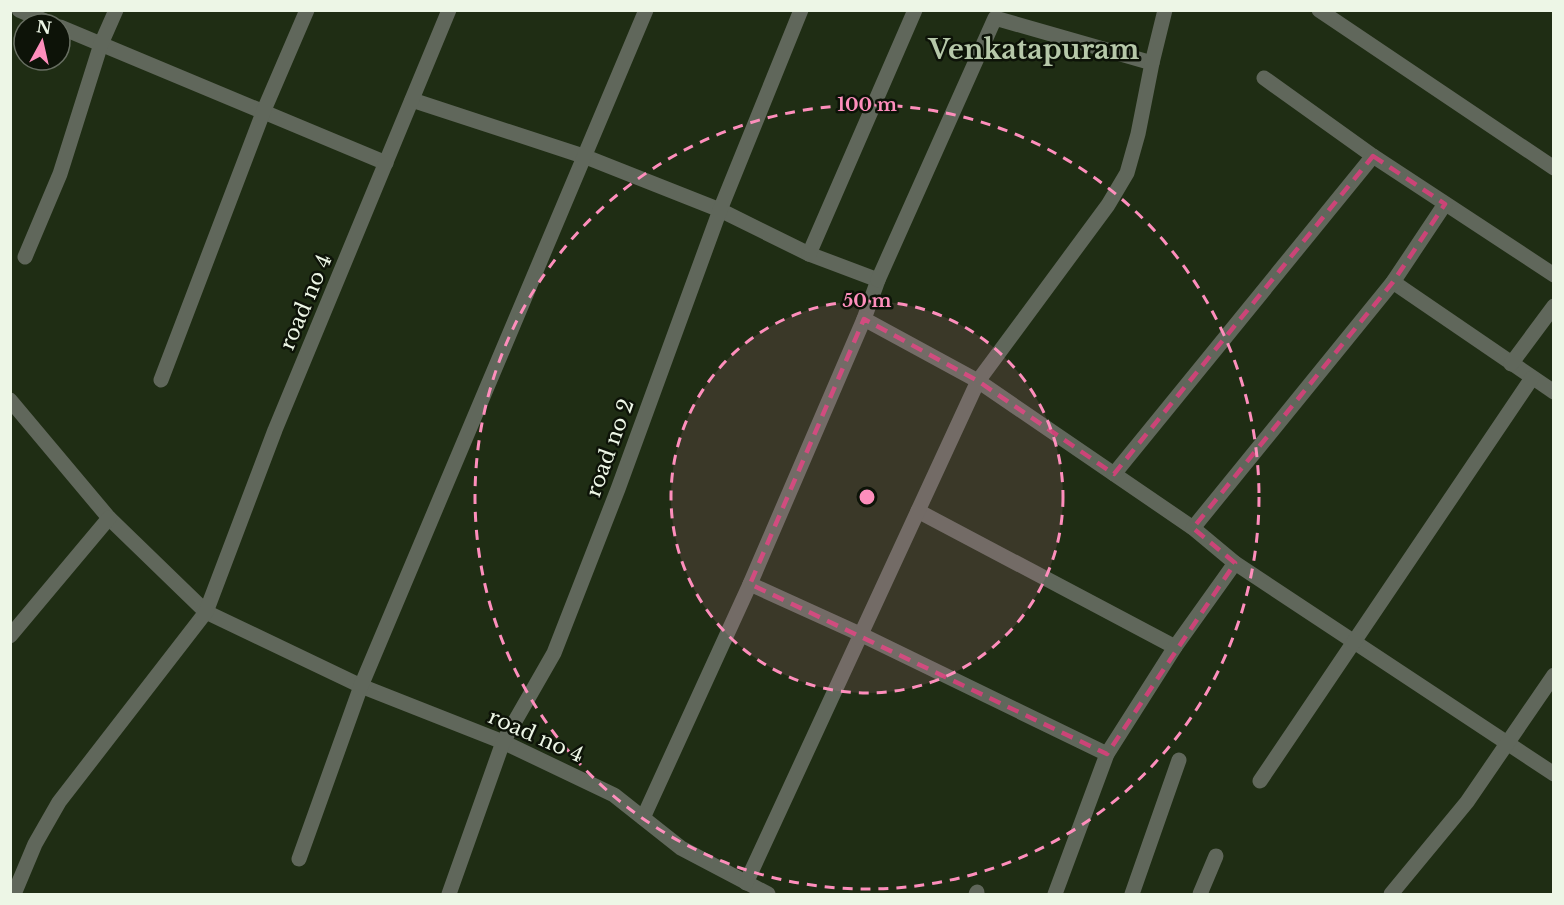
<svg xmlns="http://www.w3.org/2000/svg" width="1564" height="905" font-family="'Libre Baskerville',serif">
	<style>
		.lines { fill: none; stroke-linecap: round; stroke-linejoin: round }
		.street { stroke: #60675b; stroke-width: 15 }
		.marked { fill: none; stroke: #cb4477; stroke-width: 4.5; stroke-dasharray: 12 8; stroke-linejoin: round }
		.ring { fill: none; stroke: #fe8ebc; stroke-width: 3; stroke-dasharray: 10 8 }
		.labels { text-anchor: middle; dominant-baseline: central; stroke-width: 5; stroke-linejoin: round; paint-order: stroke }
		.street-label { font-size: 21px; fill: #edf6e6; stroke: #0d1308 }
		.district-label { font-size: 27px; font-weight: bold; fill: #b6c8a9; stroke: #0d1308 }
		.centre { fill: #fe8ebc; stroke: #0d1308; stroke-width: 3 }
		.ring-label { font-size: 18px; text-anchor: middle; font-weight: bold; fill: #fe8ebc; stroke: #0d1308; stroke-width: 5; stroke-linejoin: round; paint-order: stroke }
	</style>
	<rect width="100%" height="100%" fill="#1f2d14"/>
	<g class="lines">
		<!-- street -->
		<g class="street">
			<path d="M 19,10 L 52,24"/>
			<path d="M 1319,10 L 1554,168"/>
			<path d="M 60,27 L 386,163"/>
			<path d="M 1264,78 L 1373,156 L 1554,275"/>
			<path d="M 412,100 L 586,157 L 720,210 L 809,254 L 878,280 L 864,319 L 978,381 L 1193,528 L 1235,563 L 1554,774"/>
			<path d="M 809,254 L 915,10"/>
			<path d="M 25,257 L 60,174 L 101,44 L 116,10"/>
			<path d="M 878,280 L 995,18 L 1152,63"/>
			<path d="M 1393,282 L 1554,392"/>
			<path d="M 1511,364 L 1554,306"/>
			<path d="M 161,380 L 264,110 L 307,10"/>
			<path d="M 10,400 L 109,518 L 206,612 L 361,686 L 503,742 L 614,795 L 681,848 L 768,894"/>
			<path d="M 1114,474 L 1373,156"/>
			<path d="M 918,511 L 1175,647"/>
			<path d="M 1193,528 L 1393,282 L 1445,204"/>
			<path d="M 750,584 L 860,634 L 1107,754"/>
			<path d="M 10,636 L 109,518"/>
			<path d="M 1260,781 L 1532,378"/>
			<path d="M 643,818 L 750,584 L 864,319"/>
			<path d="M 299,859 L 361,686 L 646,10"/>
			<path d="M 746,883 L 978,381 L 1108,205 L 1127,173 L 1138,134 L 1152,63 L 1165,10"/>
			<path d="M 14,894 L 35,844 L 59,802 L 206,612 L 275,430 L 449,10"/>
			<path d="M 449,894 L 503,742 L 554,653 L 618,489 L 720,210 L 801,10"/>
			<path d="M 976,894 L 977,892"/>
			<path d="M 1055,894 L 1107,754 L 1175,647 L 1235,563"/>
			<path d="M 1132,894 L 1179,760"/>
			<path d="M 1200,894 L 1216,856"/>
			<path d="M 1391,894 L 1467,802 L 1554,675"/>
		</g>
	</g>
	<!-- marked area -->
	<path class="marked" d="M 1373,156 L 1445,204 L 1393,282 L 1193,528 L 1235,563 L 1107,754 L 750,584 L 864,319 L 978,381 L 1114,474 Z"/>
	<!-- distance rings -->
	<circle cx="867" cy="497" r="196" fill="#fe8ebc" fill-opacity=".12"/>
	<g class="ring">
		<circle cx="867" cy="497" r="196"/>
		<circle cx="867" cy="497" r="392"/>
	</g>
	<g class="labels">
		<!-- street labels -->
		<g class="street-label">
			<text transform="translate(306 302) rotate(-67)">road no 4</text>
			<text transform="translate(610 448) rotate(-70)">road no 2</text>
			<text transform="translate(536 736) rotate(24)">road no 4</text>
		</g>
		<!-- district labels -->
		<g class="district-label">
			<text x="1034" y="49">Venkatapuram</text>
		</g>
	</g>
	<circle cx="867" cy="497" r="9" class="centre"/>
	<g class="ring-label">
		<text x="867" y="111">100 m</text>
		<text x="867" y="307">50 m</text>
	</g>
	<!-- border -->
	<rect width="1564" height="905" fill="none" stroke="#edf6e6" stroke-width="24"/>
	<!-- north arrow -->
	<g transform="translate(42 42) rotate(8)"><circle r="28" fill="#0d1308" stroke="#676e61" stroke-width="1.5"/>
	<path d="M0-4.5L10 22L0 15L-10 22Z" fill="#fe8ebc"/>
	<text y="-9" font-size="16" font-weight="bold" text-anchor="middle" fill="#edf6e6">N</text>
	</g>
</svg>
